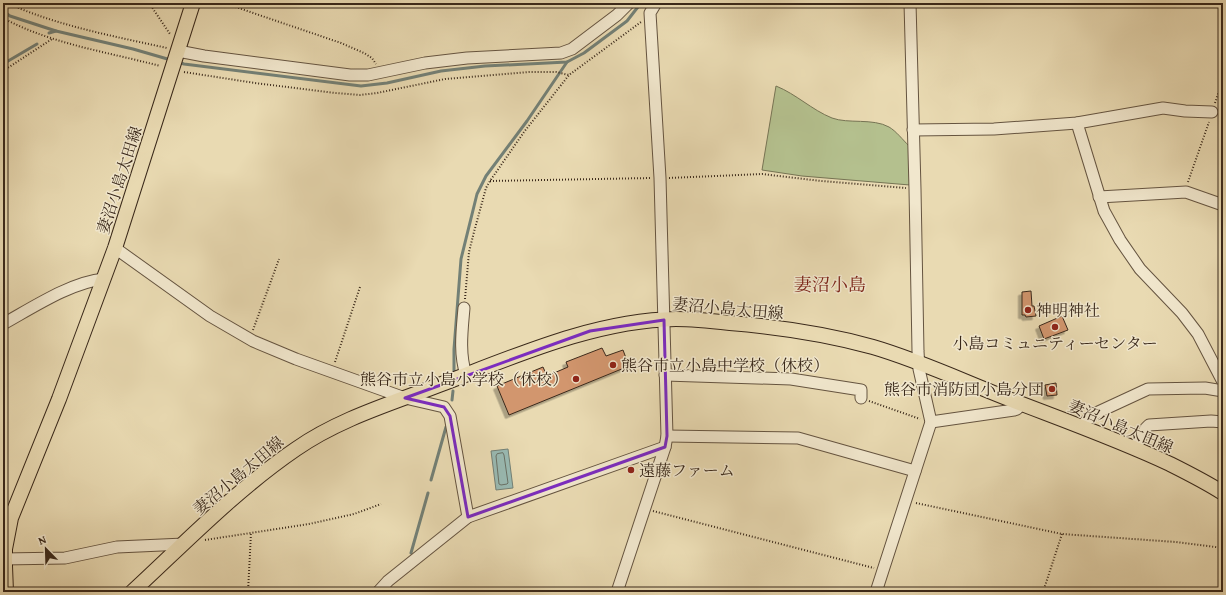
<svg xmlns="http://www.w3.org/2000/svg" width="1226" height="595" font-family="'Gentium Book Plus','Noto Serif JP',serif">
	<style>
		.green { fill: #b4c08e; stroke: #767454 }
		.water { fill: #99bab3; stroke: #738076 }
		.lines { fill: none; stroke-linecap: round; stroke-linejoin: round }
		.shore { stroke: #697166; stroke-width: 1 }
		.stream { stroke: #738076; stroke-width: 3 }
		.building { fill: #d2966e; stroke: #39281a; filter: url(#shadow) }
		.minor-casing { stroke: #655440; stroke-width: 13 }
		.major-casing { stroke: #39281a; stroke-width: 16 }
		.path { stroke: #39281a; stroke-width: 2; stroke-dasharray: 1 2; stroke-linecap: butt }
		.minor { stroke: #f1e7cd; stroke-width: 11 }
		.major { stroke: #e9dab2; stroke-width: 14 }
		.marked { fill: none; stroke: #7b2cbf; stroke-width: 3; stroke-linejoin: round }
		.poi-dot { fill: #8f2418; stroke: #f1e7cd; stroke-width: 1.5 }
		.labels { text-anchor: middle; dominant-baseline: central; stroke-width: 3; stroke-linejoin: round; paint-order: stroke }
		.street-label { font-size: 16px; fill: #39281a; stroke: #f1e7cd }
		.poi-label { font-size: 16px; fill: #39281a; stroke: #f1e7cd; text-anchor: start }
		.quarter-label { font-size: 18px; fill: #7a1f14; stroke: #f1e7cd }
	</style>
	<defs>
		<filter id="shadow"><feDropShadow dx="-3.5" dy="3.5" stdDeviation="0" flood-color="#0004"/></filter>
	</defs>
	<rect width="100%" height="100%" fill="#e9dab2"/>
	<filter id="stains"><feTurbulence type="fractalNoise" baseFrequency=".005" numOctaves="4"/><feColorMatrix values="0 0 0 0 .2 0 0 0 0 .09 0 0 0 0 .02 0 0 0 .5 -.17"/></filter>
	<radialGradient id="worn" r=".72"><stop offset=".6" stop-color="#630" stop-opacity="0"/><stop offset="1" stop-color="#630" stop-opacity=".3"/></radialGradient>
	<!-- green -->
	<path class="green" d="M 776,86 C 796,94 812,110 832,118 C 848,124 873,118 889,127 C 896,131 903,140 909,146 L 910,185 L 802,176 L 762,170 Z"/>
	<!-- water -->
	<path class="water" d="M 508,449 L 513,488 L 496,490 L 491,451 Z"/>
	<g class="lines">
		<!-- shore -->
		<path class="shore" d="M 503,453 L 504,455 L 508,483 L 507,484 L 501,485 L 499,484 L 496,456 L 497,454 Z"/>
		<!-- stream -->
		<g class="stream">
			<path d="M 3,11 L 10,16 L 56,31 L 133,49 L 171,60"/>
			<path d="M 49,33 L 56,31"/>
			<path d="M 178,62 L 184,64 L 361,86 L 387,83 L 441,71 L 485,66 L 567,62 L 584,53 L 627,21 L 641,3"/>
			<path d="M 3,64 L 37,44"/>
			<path d="M 454,371 L 454,349 L 461,259 L 477,194 L 486,176 L 527,121 L 567,62"/>
			<path d="M 452,400 L 453,391"/>
			<path d="M 431,480 L 446,427"/>
			<path d="M 411,553 L 428,493"/>
		</g>
	</g>
	<!-- building -->
	<g class="building">
		<path d="M 1031,291 L 1032,306 L 1034,306 L 1036,316 L 1026,317 L 1025,315 L 1022,315 L 1022,292 Z"/>
		<path d="M 1062,316 L 1068,330 L 1044,339 L 1039,326 Z"/>
		<path d="M 602,348 L 606,356 L 623,350 L 629,366 L 509,415 L 497,386 L 543,367 L 547,376 L 568,367 L 566,362 Z"/>
		<path d="M 1056,383 L 1057,395 L 1047,396 L 1045,385 Z"/>
	</g>
	<g class="lines">
		<defs>
			<g id="minor">
				<path d="M 178,51 L 204,56 L 350,75 L 368,75 L 425,63 L 467,58 L 561,53 L 572,49 L 617,15 L 629,3"/>
				<path d="M 1077,123 L 1104,211 L 1120,240 L 1140,269 L 1182,313 L 1198,334 L 1223,382"/>
				<path d="M 913,130 L 994,129 L 1077,123 L 1163,108 L 1185,111 L 1212,112"/>
				<path d="M 1099,197 L 1186,192 L 1223,205"/>
				<path d="M 115,248 L 210,316 L 253,341 L 296,359 L 405,398 L 444,407 L 450,416 L 468,517"/>
				<path d="M 464,308 C 462,331 459,353 466,375"/>
				<path d="M 3,324 C 32,308 71,282 104,279"/>
				<path d="M 665,375 L 791,379 L 861,390 L 861,398"/>
				<path d="M 931,422 L 1014,410 L 1017,409 L 1021,404"/>
				<path d="M 1082,427 L 1085,422 L 1094,414 L 1148,389 L 1205,388 L 1223,391"/>
				<path d="M 667,436 L 798,438 L 915,471"/>
				<path d="M 1135,448 L 1146,428 L 1149,425 L 1211,421 L 1223,422"/>
				<path d="M 3,559 L 65,558 L 117,547 L 184,544"/>
				<path d="M 378,592 L 388,581 L 468,517 L 665,447"/>
				<path d="M 617,592 L 665,447 L 667,436 L 660,178 L 650,13 L 656,3"/>
				<path d="M 876,592 L 931,422 L 919,369 L 918,351 L 915,189 L 910,3"/>
			</g>
			<g id="major">
				<path d="M 6,592 L 5,566 L 5,549 L 11,518 L 59,399 L 115,248 L 193,3"/>
				<path d="M 132,592 C 185,543 236,490 296,449 C 339,419 390,404 439,385 C 513,357 595,320 676,319 C 694,319 712,321 730,323 C 778,327 826,334 873,347 C 921,361 967,383 1014,401 C 1066,421 1119,440 1170,464 C 1188,473 1206,482 1223,493"/>
			</g>
		</defs>
		<!-- minor casing -->
		<use href="#minor" class="minor-casing"/>
		<!-- major casing -->
		<use href="#major" class="major-casing"/>
		<!-- path -->
		<g class="path">
			<path d="M 7,3 C 58,26 113,36 167,48"/>
			<path d="M 149,3 L 170,34"/>
			<path d="M 224,3 L 341,43 L 364,53 L 372,58 L 376,64"/>
			<path d="M 3,18 C 51,44 108,52 160,66"/>
			<path d="M 3,71 L 52,39"/>
			<path d="M 184,72 L 255,83 L 335,93 L 360,95 L 377,93 L 445,79 L 529,72 L 556,72 L 569,75"/>
			<path d="M 1215,103 L 1223,79"/>
			<path d="M 669,178 L 762,174 L 821,181 L 906,188"/>
			<path d="M 490,181 L 651,178"/>
			<path d="M 1188,182 L 1209,122"/>
			<path d="M 465,299 L 469,252 L 474,232 L 486,188 L 490,181 L 524,132 L 569,75 L 641,22"/>
			<path d="M 253,330 L 279,259"/>
			<path d="M 335,362 L 360,287"/>
			<path d="M 869,401 L 920,419"/>
			<path d="M 916,503 L 1062,534 L 1176,542 L 1223,548"/>
			<path d="M 653,511 L 874,568"/>
			<path d="M 205,540 L 309,524 L 354,514 L 381,504"/>
			<path d="M 248,592 L 251,533"/>
			<path d="M 1043,592 L 1062,534"/>
		</g>
		<!-- minor -->
		<use href="#minor" class="minor"/>
		<!-- major -->
		<use href="#major" class="major"/>
	</g>
	<!-- marked area -->
	<path class="marked" d="M 664,320 L 667,436 L 665,447 L 468,517 L 450,416 L 444,407 L 405,398 L 590,331 Z"/>
	<!-- markers -->
	<g class="poi-dot">
		<circle cx="1028" cy="310" r="4"/>
		<circle cx="1055" cy="327" r="4"/>
		<circle cx="613" cy="365" r="4"/>
		<circle cx="576" cy="379" r="4"/>
		<circle cx="1052" cy="389" r="4"/>
		<circle cx="631" cy="470" r="4"/>
	</g>
	<g class="labels">
		<!-- street labels -->
		<g class="street-label">
			<text transform="translate(119 180) rotate(-72)">妻沼小島太田線</text>
			<text transform="translate(728 308) rotate(5)">妻沼小島太田線</text>
			<text transform="translate(1121 426) rotate(23)">妻沼小島太田線</text>
			<text transform="translate(238 475) rotate(-40)">妻沼小島太田線</text>
		</g>
		<!-- poi labels -->
		<g class="poi-label">
			<text x="1036" y="310">神明神社</text>
			<text x="1055" y="343" text-anchor="middle">小島コミュニティーセンター</text>
			<text x="621" y="365">熊谷市立小島中学校（休校）</text>
			<text x="568" y="379" text-anchor="end">熊谷市立小島小学校（休校）</text>
			<text x="1044" y="389" text-anchor="end">熊谷市消防団小島分団</text>
			<text x="639" y="470">遠藤ファーム</text>
		</g>
		<!-- quarter labels -->
		<g class="quarter-label">
			<text x="830" y="284">妻沼小島</text>
		</g>
	</g>
	<!-- margin -->
	<rect width="1226" height="595" fill="none" stroke="#e9dab2" stroke-width="16"/>
	<rect x="4" y="4" width="1218" height="587" fill="none" stroke="#39281a" stroke-width="2"/>
	<rect x="8" y="8" width="1210" height="579" fill="none" stroke="#39281a"/>
	<!-- north arrow -->
	<g transform="translate(46 549) rotate(337)" stroke="#f1e7cd" stroke-width="3" paint-order="stroke">
	<path d="M0-3L7 15L0 10L-7 15Z" fill="#39281a"/>
	<text y="-6" font-size="11" font-weight="bold" text-anchor="middle" fill="#39281a">N</text>
	</g>
	<rect width="100%" height="100%" filter="url(#stains)"/>
	<rect width="100%" height="100%" fill="url(#worn)"/>
</svg>
